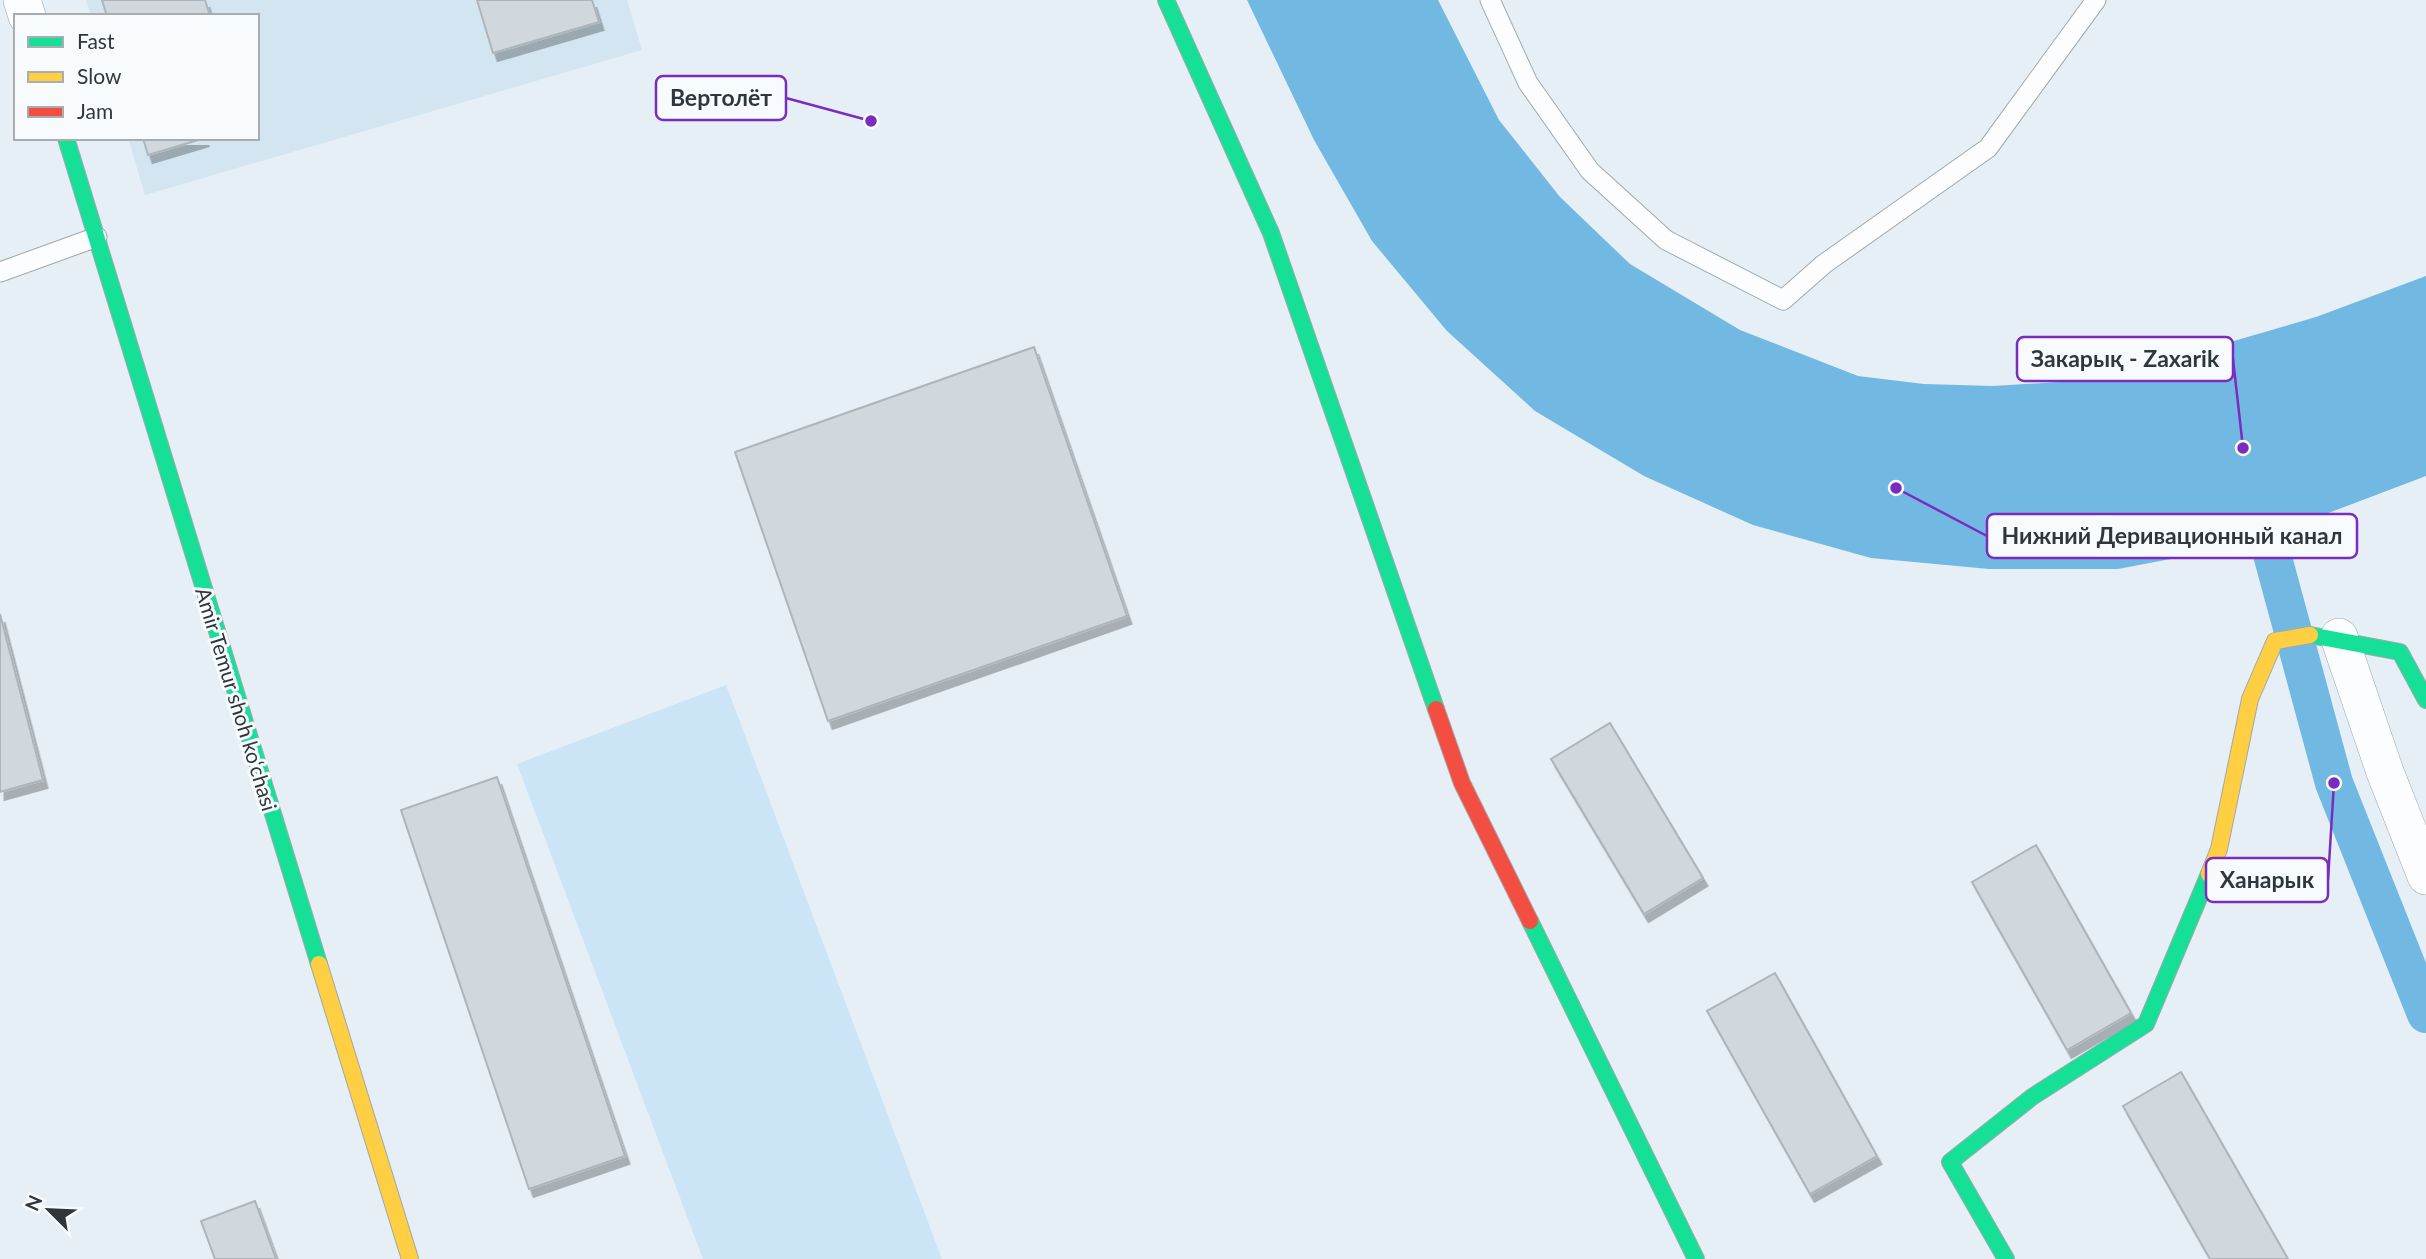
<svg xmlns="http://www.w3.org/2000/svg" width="2426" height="1259" font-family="Lato,sans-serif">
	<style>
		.built { fill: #d2e5f0 }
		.green { fill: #cbe5f7 }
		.water { fill: #71b9e3 }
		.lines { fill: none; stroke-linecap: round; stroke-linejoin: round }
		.canal { stroke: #71b9e3; stroke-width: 38 }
		.building { fill: #d0d8dd; stroke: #adb5ba; stroke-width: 2; filter: url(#shadow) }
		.lane-casing { stroke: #a0a8ac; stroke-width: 21 }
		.street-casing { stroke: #a0a8ac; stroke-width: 38 }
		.fast-casing { stroke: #a0a8ac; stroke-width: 18 }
		.slow-casing { stroke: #a0a8ac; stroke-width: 18 }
		.jam-casing { stroke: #a0a8ac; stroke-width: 18 }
		.lane { stroke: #fbfdfe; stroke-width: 19 }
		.street { stroke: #fbfdfe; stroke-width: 37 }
		.fast { stroke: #16e098; stroke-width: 16 }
		.slow { stroke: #ffcf43; stroke-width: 16 }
		.jam { stroke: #f24e42; stroke-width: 16 }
		.labels { text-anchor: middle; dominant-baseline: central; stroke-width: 6; stroke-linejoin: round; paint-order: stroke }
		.street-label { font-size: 21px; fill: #30373c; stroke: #f7fbfd }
		.leader { fill: none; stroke: #7b2cbf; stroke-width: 2.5 }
		.callout-dot { fill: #7b2cbf; stroke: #f7fbfd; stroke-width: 2.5 }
		.callout { fill: #f7fbfd; stroke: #7b2cbf; stroke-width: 2.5 }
		.callout-label { font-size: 23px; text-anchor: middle; font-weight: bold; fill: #30373c }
	</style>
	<defs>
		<filter id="shadow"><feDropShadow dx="4.5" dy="8" stdDeviation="0" flood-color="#0004"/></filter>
	</defs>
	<rect width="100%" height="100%" fill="#e5eff5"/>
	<!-- built -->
	<path class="built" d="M 86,0 L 627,0 L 642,50 L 145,195 L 128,138 L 257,138 L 257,16 L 91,16 Z"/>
	<!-- green -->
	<path class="green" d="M 726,685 L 942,1259 L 703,1259 L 517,764 Z"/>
	<!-- water -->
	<path class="water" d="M 1247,0 L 1438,0 L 1499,120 L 1560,197 L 1630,264 L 1740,330 L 1858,376 L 1924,384 L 1993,386 L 2059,382 L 2127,372 L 2316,317 L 2426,276 L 2426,476 L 2244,545 L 2118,569 L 1989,569 L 1871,558 L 1753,525 L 1644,476 L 1535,411 L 1447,331 L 1372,241 L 1314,140 Z"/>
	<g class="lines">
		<!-- canal -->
		<path class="canal" d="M 2253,484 L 2334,783 L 2426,1014"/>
	</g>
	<!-- building -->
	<g class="building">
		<path d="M 102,0 L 205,0 L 210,16 L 107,16 Z"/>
		<path d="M 477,0 L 592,0 L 599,22 L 493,53 Z"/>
		<path d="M 143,138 L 205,138 L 148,155 Z"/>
		<path d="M 1034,347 L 1127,616 L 828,721 L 735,452 Z"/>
		<path d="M 0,614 L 43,780 L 0,792 Z"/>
		<path d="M 1610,723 L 1703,878 L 1644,914 L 1551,759 Z"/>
		<path d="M 497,777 L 625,1156 L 529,1189 L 401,810 Z"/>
		<path d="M 2036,845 L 2131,1013 L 2067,1050 L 1972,882 Z"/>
		<path d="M 1775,973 L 1877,1156 L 1810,1194 L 1707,1011 Z"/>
		<path d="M 2181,1072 L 2288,1259 L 2210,1259 L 2123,1106 Z"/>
		<path d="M 255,1201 L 276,1259 L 215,1259 L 201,1221 Z"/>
	</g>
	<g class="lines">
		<defs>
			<g id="lane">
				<path d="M 1490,0 L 1528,83 L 1590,171 L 1666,240 L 1783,300 L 1824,264 L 1988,148 L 2096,0"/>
				<path d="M 0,272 L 97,237"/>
			</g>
			<g id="street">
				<path d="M 22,0 L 27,16"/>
				<path d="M 2339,637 L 2385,772 L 2426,876"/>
			</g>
			<g id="fast">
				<path d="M 1166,0 L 1271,233 L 1436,709"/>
				<path d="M 66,138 L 319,964"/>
				<path d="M 2310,635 L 2400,652 L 2426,700"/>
				<path d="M 1530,921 L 1696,1259"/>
				<path d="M 2006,1259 L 1950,1162 L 2032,1097 L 2146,1024 L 2209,874"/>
			</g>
			<g id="slow">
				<path d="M 2209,874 L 2219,849 L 2250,699 L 2275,641 L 2310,635"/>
				<path d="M 319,964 L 410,1259"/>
			</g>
			<path id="jam" d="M 1436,709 L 1462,783 L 1530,921"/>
		</defs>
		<!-- lane casing -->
		<use href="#lane" class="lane-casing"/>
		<!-- street casing -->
		<use href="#street" class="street-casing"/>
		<!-- fast casing -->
		<use href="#fast" class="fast-casing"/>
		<!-- slow casing -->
		<use href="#slow" class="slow-casing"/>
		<!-- jam casing -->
		<use href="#jam" class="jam-casing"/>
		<!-- lane -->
		<use href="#lane" class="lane"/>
		<!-- street -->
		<use href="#street" class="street"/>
		<!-- fast -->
		<use href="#fast" class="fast"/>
		<!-- slow -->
		<use href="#slow" class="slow"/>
		<!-- jam -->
		<use href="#jam" class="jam"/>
	</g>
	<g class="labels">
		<!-- street labels -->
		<g class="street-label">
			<text transform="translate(237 699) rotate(73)">Amir Temur shoh ko‘chasi</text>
		</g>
	</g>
	<!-- callouts -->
	<path class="leader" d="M871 121L786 98M2243 448L2233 359M1896 488L1987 536M2334 783L2328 880"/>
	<g class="callout-dot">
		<circle cx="871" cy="121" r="7"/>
		<circle cx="2243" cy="448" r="7"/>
		<circle cx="1896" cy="488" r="7"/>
		<circle cx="2334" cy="783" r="7"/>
	</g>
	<g class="callout">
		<rect x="656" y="76" width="130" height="44" rx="7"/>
		<rect x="2017" y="337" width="216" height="44" rx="7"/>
		<rect x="1987" y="514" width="370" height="44" rx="7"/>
		<rect x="2206" y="858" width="122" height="44" rx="7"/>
	</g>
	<g class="callout-label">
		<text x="721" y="106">Вертолёт</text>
		<text x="2125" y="367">Закарық - Zaxarik</text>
		<text x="2172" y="544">Нижний Деривационный канал</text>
		<text x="2267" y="888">Ханарык</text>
	</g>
	<!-- legend -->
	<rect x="14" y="14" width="245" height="126" fill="#f7fbfd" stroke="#a7adb0" stroke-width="2"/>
	<rect x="28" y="37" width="35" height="10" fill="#16e098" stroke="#a7adb0" stroke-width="2"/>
	<text x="77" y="49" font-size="21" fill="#30373c">Fast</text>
	<rect x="28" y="72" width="35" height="10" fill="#ffcf43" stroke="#a7adb0" stroke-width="2"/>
	<text x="77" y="84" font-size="21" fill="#30373c">Slow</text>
	<rect x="28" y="107" width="35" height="10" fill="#f24e42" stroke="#a7adb0" stroke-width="2"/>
	<text x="77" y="119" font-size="21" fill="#30373c">Jam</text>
	<!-- north arrow -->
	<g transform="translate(49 1210) rotate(294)" stroke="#f7fbfd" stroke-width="5" paint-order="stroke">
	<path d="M0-5L12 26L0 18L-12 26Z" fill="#30373c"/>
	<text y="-10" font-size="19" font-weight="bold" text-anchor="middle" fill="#30373c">N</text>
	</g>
</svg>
